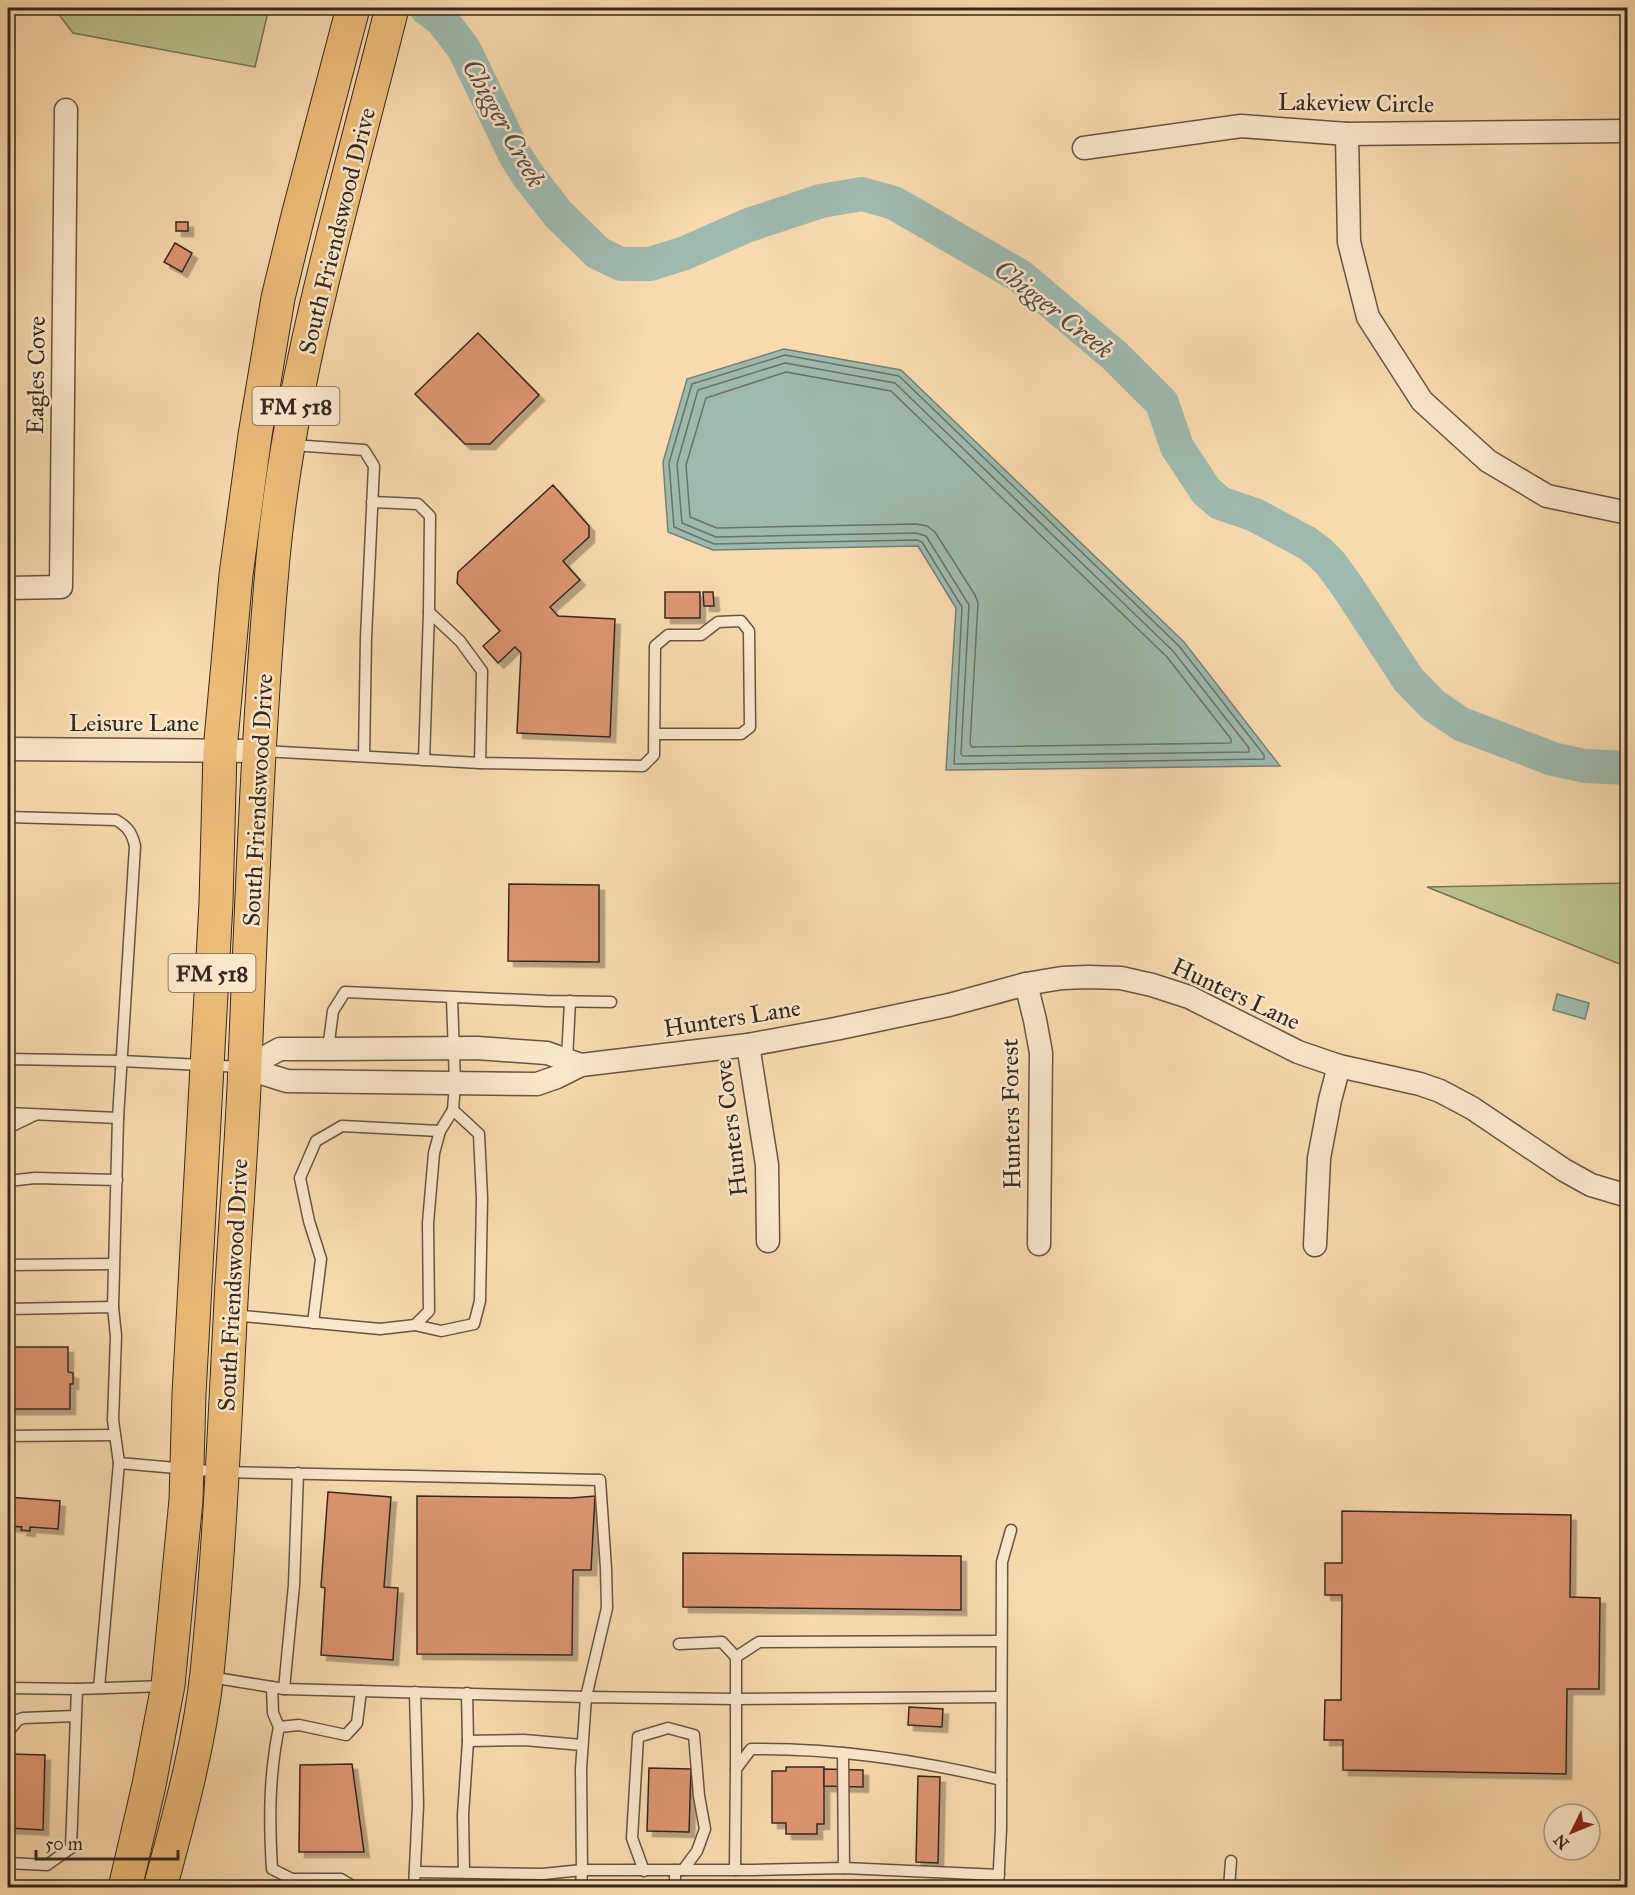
<svg xmlns="http://www.w3.org/2000/svg" width="1635" height="1895" font-family="'IM FELL Great Primer',serif">
	<style>
		.green { fill: #b9c18f; stroke: #777458; stroke-width: 1.5 }
		.water { fill: #9ebaae; stroke: #748075; stroke-width: 1.5 }
		.lines { fill: none; stroke-linecap: round; stroke-linejoin: round }
		.shore { stroke: #6a7167; stroke-width: 1.5 }
		.river { stroke: #9ebaae; stroke-width: 34 }
		.building { fill: #dd9572; stroke: #352820; stroke-width: 1.5; filter: url(#shadow) }
		.service-casing { stroke: #665444; stroke-width: 13 }
		.minor-casing { stroke: #665444; stroke-width: 25 }
		.primary-casing { stroke: #352820; stroke-width: 35 }
		.service { stroke: #fbe7cb; stroke-width: 10 }
		.minor { stroke: #fbe7cb; stroke-width: 22 }
		.primary { stroke: #ecbd78; stroke-width: 33 }
		.labels { text-anchor: middle; dominant-baseline: central; stroke-width: 5; stroke-linejoin: round; paint-order: stroke }
		.shield { fill: #fbe7cb; stroke: #706153; stroke-width: 1.5 }
		.shield-label { font-size: 22px; font-weight: bold; fill: #352820 }
		.street-label { font-size: 24px; fill: #352820; stroke: #fbe7cb }
		.water-label { font-size: 26px; font-style: italic; fill: #4f4c44; stroke: #fbe7cb }
	</style>
	<defs>
		<filter id="shadow"><feDropShadow dx="5.5" dy="5.5" stdDeviation="0" flood-color="#0004"/></filter>
	</defs>
	<rect width="100%" height="100%" fill="#f9daaf"/>
	<filter id="stains"><feTurbulence type="fractalNoise" baseFrequency=".00333" numOctaves="4"/><feColorMatrix values="0 0 0 0 .2 0 0 0 0 .09 0 0 0 0 .02 0 0 0 .5 -.17"/></filter>
	<radialGradient id="worn" r=".72"><stop offset=".6" stop-color="#630" stop-opacity="0"/><stop offset="1" stop-color="#630" stop-opacity=".3"/></radialGradient>
	<!-- green -->
	<g class="green">
		<path d="M 54,8 L 269,8 L 255,67 L 73,33 Z"/>
		<path d="M 1627,883 L 1627,967 L 1427,887 Z"/>
	</g>
	<!-- water -->
	<g class="water">
		<path d="M 784,349 L 901,370 L 1184,642 L 1280,766 L 946,770 L 956,608 L 918,546 L 713,550 L 668,532 L 663,462 L 687,379 Z"/>
		<path d="M 1557,994 L 1589,1003 L 1585,1019 L 1553,1010 Z"/>
	</g>
	<g class="lines">
		<!-- shore -->
		<g class="shore">
			<path d="M 785,355 L 899,376 L 1179,646 L 1264,755 L 1264,759 L 954,764 L 962,607 L 922,542 L 917,540 L 714,544 L 674,527 L 669,463 L 692,384 Z"/>
			<path d="M 785,363 L 895,383 L 1173,651 L 1249,748 L 1249,752 L 963,756 L 961,754 L 969,605 L 926,536 L 916,533 L 716,537 L 682,523 L 677,464 L 698,390 Z"/>
			<path d="M 786,372 L 891,391 L 1167,657 L 1231,739 L 1231,743 L 972,747 L 970,744 L 978,603 L 975,595 L 935,532 L 927,526 L 916,524 L 717,528 L 690,517 L 686,465 L 706,398 Z"/>
		</g>
		<!-- river -->
		<path class="river" d="M 426,8 L 441,19 L 464,49 L 515,155 L 527,174 L 558,214 L 598,253 L 621,264 L 650,264 L 685,253 L 746,226 L 821,201 L 862,194 L 894,203 L 1020,276 L 1115,356 L 1162,403 L 1177,447 L 1206,491 L 1220,503 L 1255,515 L 1307,543 L 1319,552 L 1331,564 L 1347,586 L 1408,679 L 1433,705 L 1461,724 L 1553,759 L 1585,766 L 1628,768"/>
	</g>
	<!-- building -->
	<g class="building">
		<rect x="176" y="222" width="12" height="9"/>
		<path d="M 175,243 L 192,253 L 182,272 L 164,262 Z"/>
		<path d="M 478,333 L 539,395 L 490,444 L 465,444 L 415,394 Z"/>
		<path d="M 553,485 L 589,526 L 589,537 L 563,561 L 580,580 L 550,607 L 558,616 L 615,619 L 610,737 L 517,733 L 521,653 L 515,647 L 498,663 L 483,646 L 500,631 L 457,583 L 458,572 Z"/>
		<rect x="665" y="592" width="35" height="26"/>
		<path d="M 703,592 L 713,592 L 714,606 L 704,606 Z"/>
		<path d="M 509,884 L 599,885 L 599,962 L 508,961 Z"/>
		<path d="M 8,1347 L 68,1347 L 68,1372 L 73,1373 L 73,1384 L 70,1384 L 70,1409 L 8,1409 Z"/>
		<path d="M 328,1492 L 391,1497 L 384,1587 L 398,1588 L 393,1660 L 321,1655 L 325,1588 L 321,1587 Z"/>
		<path d="M 417,1496 L 571,1498 L 595,1496 L 591,1570 L 573,1570 L 572,1655 L 417,1654 Z"/>
		<path d="M 8,1497 L 60,1501 L 58,1529 L 30,1527 L 30,1531 L 21,1530 L 22,1527 L 8,1526 Z"/>
		<path d="M 1342,1511 L 1571,1515 L 1570,1597 L 1600,1598 L 1599,1689 L 1567,1689 L 1566,1774 L 1343,1770 L 1343,1740 L 1324,1740 L 1325,1700 L 1341,1700 L 1342,1595 L 1325,1595 L 1325,1563 L 1342,1563 Z"/>
		<path d="M 683,1553 L 961,1556 L 961,1610 L 683,1607 Z"/>
		<path d="M 909,1707 L 943,1709 L 942,1727 L 908,1725 Z"/>
		<path d="M 11,1754 L 45,1755 L 43,1830 L 8,1828 L 8,1789 L 9,1789 Z"/>
		<path d="M 352,1764 L 364,1852 L 299,1852 L 300,1765 Z"/>
		<path d="M 786,1767 L 824,1767 L 824,1824 L 817,1824 L 817,1834 L 786,1834 L 786,1823 L 772,1823 L 772,1771 L 786,1771 Z"/>
		<path d="M 649,1768 L 691,1769 L 689,1832 L 647,1831 Z"/>
		<path d="M 824,1769 L 863,1770 L 863,1787 L 824,1786 Z"/>
		<path d="M 918,1776 L 940,1777 L 938,1863 L 916,1862 Z"/>
	</g>
	<g class="lines">
		<defs>
			<g id="service">
				<path d="M 292,445 L 364,450 L 374,466 L 366,638 L 364,756"/>
				<path d="M 372,502 L 418,504 L 430,516 L 429,612 L 460,641 L 482,671 L 480,763"/>
				<path d="M 263,751 L 480,763 L 643,766 L 654,755 L 655,646 L 668,635 L 701,635 L 718,622 L 741,621 L 749,631 L 750,727 L 741,734 L 655,734"/>
				<path d="M 424,760 L 429,612"/>
				<path d="M 8,817 L 116,820 C 128,827 132,833 135,846 L 118,1118 L 113,1307"/>
				<path d="M 328,1049 L 333,1011 L 345,992 L 546,1001 L 611,1002"/>
				<path d="M 8,1059 L 121,1061 L 242,1067"/>
				<path d="M 567,1060 L 570,1001"/>
				<path d="M 8,1113 L 118,1118"/>
				<path d="M 8,1128 L 35,1115"/>
				<path d="M 8,1181 L 35,1178 L 117,1180"/>
				<path d="M 8,1265 L 113,1264"/>
				<path d="M 8,1309 L 113,1307 L 116,1336 L 113,1420 L 119,1463 L 222,1472 L 600,1480 L 606,1568 L 607,1608 L 586,1697 L 284,1689 L 210,1677"/>
				<path d="M 233,1315 L 380,1329 L 415,1325 L 429,1311 L 428,1223 L 434,1153 L 440,1131 L 453,1110 L 455,1083 L 452,998"/>
				<path d="M 313,1323 L 321,1259 L 309,1221 L 300,1178 L 316,1141 L 342,1126 L 440,1131"/>
				<path d="M 415,1325 L 441,1331 L 474,1324 L 480,1301 L 482,1198 L 479,1134 L 453,1110"/>
				<path d="M 8,1436 L 115,1435"/>
				<path d="M 679,1644 L 722,1642 L 736,1657"/>
				<path d="M 272,1687 L 273,1713 L 279,1727"/>
				<path d="M 8,1688 L 77,1689 L 165,1686"/>
				<path d="M 99,1688 L 119,1463"/>
				<path d="M 284,1689 L 294,1585 L 298,1473"/>
				<path d="M 467,1693 L 468,1741 L 524,1740 L 582,1745"/>
				<path d="M 8,1732 L 18,1720 L 23,1718 L 76,1716"/>
				<path d="M 843,1753 L 844,1868"/>
				<path d="M 736,1769 L 736,1657 L 759,1642 L 1001,1641"/>
				<path d="M 8,1863 L 47,1865 L 71,1848 L 77,1689"/>
				<path d="M 735,1870 L 736,1769 L 751,1749 C 836,1748 919,1760 1001,1780"/>
				<path d="M 644,1871 L 632,1838 L 638,1737 L 668,1728 L 694,1735 L 699,1796 L 705,1829 L 697,1851 L 683,1870"/>
				<path d="M 415,1872 L 543,1874 L 582,1870 L 581,1888"/>
				<path d="M 464,1872 L 463,1815 L 468,1741"/>
				<path d="M 999,1875 L 844,1868 L 753,1870 L 582,1870 L 581,1769 L 586,1697 L 736,1699 L 1001,1697"/>
				<path d="M 351,1888 L 351,1885 L 341,1879 L 292,1879 L 272,1869 C 269,1820 269,1775 279,1727 L 299,1725 L 346,1735 L 357,1723 L 361,1691"/>
				<path d="M 414,1888 L 418,1805 L 415,1692"/>
				<path d="M 675,1888 L 675,1870"/>
				<path d="M 998,1888 L 1001,1829 L 1002,1562 L 1011,1530"/>
				<path d="M 1229,1888 L 1231,1861"/>
				<path d="M 1594,1888 L 1628,1887"/>
			</g>
			<g id="minor">
				<path d="M 1347,134 L 1349,242 L 1368,317 L 1422,401 L 1488,461 L 1547,496 L 1628,513"/>
				<path d="M 1084,148 L 1241,126 L 1347,134 L 1628,131"/>
				<path d="M 8,588 L 61,587 L 66,110"/>
				<path d="M 8,749 L 260,751"/>
				<path d="M 1026,984 L 1035,1020 L 1041,1053 L 1039,1244"/>
				<path d="M 748,1045 L 767,1165 L 768,1241"/>
				<path d="M 245,1068 L 287,1081 L 537,1084 L 557,1077 L 581,1065 L 748,1045 L 835,1029 L 949,1005 L 1026,984 L 1062,978 L 1089,977 L 1121,978 L 1152,985 L 1189,997 L 1298,1052 L 1339,1066 L 1420,1084 L 1440,1091 L 1472,1108 L 1564,1170 L 1591,1185 L 1628,1196"/>
				<path d="M 245,1068 L 280,1049 L 328,1049 L 477,1048 L 547,1053 L 581,1065"/>
				<path d="M 1315,1245 L 1319,1158 L 1330,1100 L 1339,1066"/>
			</g>
			<g id="primary">
				<path d="M 125,1888 L 149,1785 L 168,1685 L 186,1500 L 189,1394 L 216,903 L 220,751 L 236,575 L 255,435 L 278,298 L 298,216 L 353,8"/>
				<path d="M 160,1888 C 179,1817 199,1746 207,1673 C 219,1556 224,1438 230,1321 C 234,1235 242,1149 245,1063 C 252,895 258,726 273,558 C 291,370 347,189 392,8"/>
			</g>
		</defs>
		<!-- service casing -->
		<use href="#service" class="service-casing"/>
		<!-- minor casing -->
		<use href="#minor" class="minor-casing"/>
		<!-- primary casing -->
		<use href="#primary" class="primary-casing"/>
		<!-- service -->
		<use href="#service" class="service"/>
		<!-- minor -->
		<use href="#minor" class="minor"/>
		<!-- primary -->
		<use href="#primary" class="primary"/>
	</g>
	<g class="labels">
		<!-- shield labels -->
		<g class="shield">
			<rect x="252.5" y="387" width="87" height="38" rx="4.5"/>
			<rect x="168.5" y="954" width="87" height="38" rx="4.5"/>
		</g>
		<g class="shield-label">
			<text x="296" y="406">FM 518</text>
			<text x="212" y="973">FM 518</text>
		</g>
		<!-- street labels -->
		<g class="street-label">
			<text transform="translate(1356 103) rotate(1)">Lakeview Circle</text>
			<text transform="translate(337 231) rotate(-76)">South Friendswood Drive</text>
			<text transform="translate(36 375) rotate(-89)">Eagles Cove</text>
			<text x="134" y="723">Leisure Lane</text>
			<text transform="translate(258 800) rotate(-87)">South Friendswood Drive</text>
			<text transform="translate(1236 994) rotate(25)">Hunters Lane</text>
			<text transform="translate(732 1018) rotate(-9)">Hunters Lane</text>
			<text transform="translate(1011 1114) rotate(-91)">Hunters Forest</text>
			<text transform="translate(731 1128) rotate(-97)">Hunters Cove</text>
			<text transform="translate(233 1285) rotate(-87)">South Friendswood Drive</text>
		</g>
		<!-- water labels -->
		<g class="water-label">
			<text transform="translate(504 123) rotate(61)">Chigger Creek</text>
			<text transform="translate(1054 309) rotate(38)">Chigger Creek</text>
		</g>
	</g>
	<!-- margin -->
	<rect width="1635" height="1895" fill="none" stroke="#f9daaf" stroke-width="30"/>
	<rect x="9" y="9" width="1617" height="1877" fill="none" stroke="#352820" stroke-width="3"/>
	<rect x="15" y="15" width="1605" height="1865" fill="none" stroke="#352820" stroke-width="1.5"/>
	<!-- north arrow -->
	<g transform="translate(1572 1832) rotate(227)"><circle r="28" fill="#fbe7cb" stroke="#ac9b87" stroke-width="1.5"/>
	<path d="M0-4.5L10 22L0 15L-10 22Z" fill="#8f2418"/>
	<text y="-9" font-size="16" font-weight="bold" text-anchor="middle" fill="#352820">N</text>
	</g>
	<!-- scale -->
	<path d="M36 1850v9h142v-9" fill="none" stroke="#352820" stroke-width="3"/>
	<text x="45" y="1850" font-size="18" fill="#352820" stroke="#fbe7cb" stroke-width="4.5" paint-order="stroke">50 m</text>
	<rect width="100%" height="100%" filter="url(#stains)"/>
	<rect width="100%" height="100%" fill="url(#worn)"/>
</svg>
